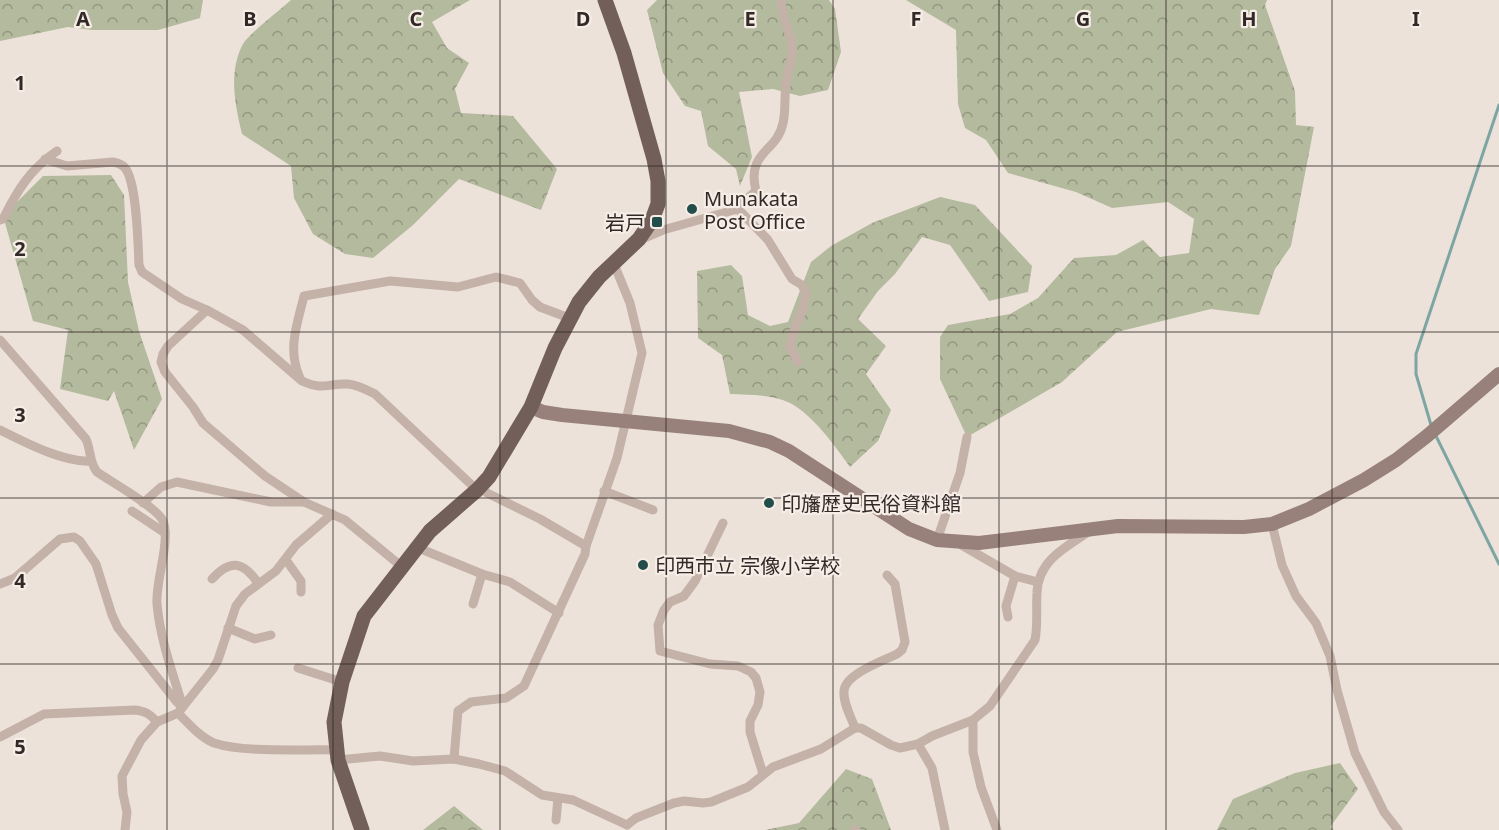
<svg xmlns="http://www.w3.org/2000/svg" width="1499" height="830" font-family="'Noto Sans','Noto Sans JP',sans-serif">
	<style>
		.forest { fill: url(#forest-crowns) }
		.lines { fill: none; stroke-linecap: round; stroke-linejoin: round }
		.stream { stroke: #7da6a3; stroke-width: 3 }
		.minor { stroke: #c4b1a8; stroke-width: 9 }
		.secondary { stroke: #97817a; stroke-width: 14 }
		.primary { stroke: #725f5a; stroke-width: 15 }
		.grid { fill: none; stroke: #322927; stroke-width: 1.5; stroke-opacity: 0.55 }
		.poi-dot { fill: #234d4b; stroke: #f6ede6; stroke-width: 2 }
		.labels { text-anchor: middle; dominant-baseline: central; stroke-width: 4.5; stroke-linejoin: round; paint-order: stroke }
		.poi-label { font-size: 20px; fill: #322927; stroke: #f6ede6; text-anchor: start }
		.grid-label { font-size: 20px; text-anchor: middle; font-weight: bold; fill: #322927; stroke: #f6ede6; stroke-width: 4.5; stroke-linejoin: round; paint-order: stroke }
	</style>
	<defs>
		<pattern id="forest-crowns" width="20" height="18" patternUnits="userSpaceOnUse" patternTransform="scale(1.5)"><rect width="20" height="18" fill="#b4ba9d"/><path d="M2 6a3 3 0 1 1 6 0M12 15a3 3 0 1 1 6 0" fill="none" stroke="#939780"/></pattern>
	</defs>
	<rect width="100%" height="100%" fill="#ede2da"/>
	<!-- forest -->
	<g class="forest">
		<path d="M 0,0 L 203,0 L 200,18 L 158,30 L 92,30 L 68,27 L 0,41 Z"/>
		<path d="M 291,0 L 470,0 L 432,22 L 447,48 L 469,63 L 455,89 L 461,113 L 513,116 L 557,169 L 541,210 L 459,179 L 413,225 L 373,258 L 345,254 L 313,234 L 294,198 L 291,166 L 242,134 C 235,105 228,72 243,44 C 248,35 281,9 291,0 Z"/>
		<path d="M 657,0 L 829,0 L 835,9 L 841,52 L 828,90 L 800,96 L 773,89 L 739,92 L 752,157 L 740,186 L 736,169 L 708,146 L 701,111 L 685,106 L 663,73 L 647,10 Z"/>
		<path d="M 906,0 L 1267,0 L 1265,5 L 1295,91 L 1296,125 L 1314,127 L 1291,246 L 1275,269 L 1259,315 L 1211,309 L 1117,332 L 1062,382 L 967,437 L 940,379 L 940,337 L 948,325 L 1010,314 L 1038,298 L 1074,258 L 1116,255 L 1143,240 L 1160,257 L 1189,253 L 1194,219 L 1168,202 L 1112,208 L 1076,192 L 1008,173 L 986,140 L 965,128 L 958,104 L 956,30 Z"/>
		<path d="M 111,175 L 124,195 L 128,282 L 139,331 L 162,399 L 134,450 L 114,391 L 108,401 L 60,389 L 68,330 L 33,321 L 3,216 L 43,176 Z"/>
		<path d="M 940,197 L 975,205 L 1032,266 L 1028,292 L 989,301 L 950,245 L 922,237 L 895,274 L 878,291 L 858,319 L 886,346 L 866,374 L 891,410 L 878,441 L 850,467 C 834,445 814,416 790,403 C 772,394 749,395 730,394 L 722,355 L 698,338 L 697,271 L 731,265 L 742,276 L 748,315 L 770,326 L 788,322 L 811,262 L 831,246 L 872,223 Z"/>
		<path d="M 1340,763 L 1358,789 L 1330,827 L 1334,830 L 1217,830 L 1233,799 L 1295,773 Z"/>
		<path d="M 846,769 L 872,779 L 891,830 L 765,830 L 799,823 Z"/>
		<path d="M 454,806 L 483,830 L 423,830 Z"/>
	</g>
	<g class="lines">
		<!-- stream -->
		<g class="stream">
			<path d="M 1431,425 L 1416,374 L 1416,354 L 1499,105"/>
			<path d="M 1435,434 L 1499,564"/>
		</g>
		<!-- minor -->
		<g class="minor">
			<path d="M 45,159 L 67,166 L 113,162 C 118,163 122,164 125,168 C 137,182 138,245 139,265 L 142,272 L 182,299 L 207,310 L 243,330 L 302,381 C 324,391 328,383 348,384 C 358,385 367,390 375,394 L 477,490"/>
			<path d="M 737,208 L 768,240 L 792,279 L 802,285 L 806,294 L 803,308 L 792,336 L 790,347 L 798,362"/>
			<path d="M 0,220 L 3,219 C 17,191 30,169 57,151"/>
			<path d="M 642,239 L 663,230 L 734,210 L 756,191 C 746,151 777,153 783,123 C 786,111 784,98 786,86 C 787,74 792,62 792,49 C 792,33 781,17 781,0"/>
			<path d="M 207,310 L 168,346 L 163,354 L 161,362 L 165,372 L 193,407 L 203,423 L 265,476 L 304,502 L 345,520 L 401,566"/>
			<path d="M 0,340 L 86,439 C 91,450 89,462 97,472 C 110,481 158,508 163,521 C 171,541 155,582 157,604 C 160,639 173,674 183,707"/>
			<path d="M 300,378 C 287,349 297,325 304,296 L 390,281 L 458,287 L 496,277 L 520,283 L 532,300 L 540,307 L 569,318"/>
			<path d="M 0,430 C 24,442 64,463 91,461"/>
			<path d="M 479,487 L 487,493 L 540,519 L 586,546"/>
			<path d="M 604,491 L 653,510"/>
			<path d="M 143,503 L 161,487 L 177,482 L 271,502 L 304,502"/>
			<path d="M 132,511 L 165,533"/>
			<path d="M 723,523 L 695,581 L 684,596 L 670,602 L 664,610 L 658,625 L 660,651 L 710,664 L 738,666 L 751,672 L 756,678 L 760,692 L 758,705 L 750,721 L 750,732 L 763,774"/>
			<path d="M 1272,524 L 1282,565 L 1296,596 L 1316,623 L 1330,656 L 1337,690 L 1355,753 L 1384,812 L 1398,830"/>
			<path d="M 937,540 L 960,473 L 967,437"/>
			<path d="M 958,543 L 1015,576 L 1038,582"/>
			<path d="M 416,547 L 482,574 L 510,582 L 559,613"/>
			<path d="M 286,560 L 301,581 L 301,592"/>
			<path d="M 212,579 C 230,559 243,561 258,583"/>
			<path d="M 0,584 L 15,578 L 60,539 L 74,537 L 80,541 L 96,564 L 112,615 L 118,628 L 176,701 L 181,706"/>
			<path d="M 473,604 L 482,574"/>
			<path d="M 1008,617 L 1006,606 L 1015,576"/>
			<path d="M 228,628 L 255,639 L 271,635"/>
			<path d="M 298,668 L 342,682"/>
			<path d="M 178,713 C 189,724 200,737 214,743 C 244,753 304,749 336,750"/>
			<path d="M 973,720 L 973,752 L 981,787 L 997,830"/>
			<path d="M 855,728 C 851,717 843,703 844,691 C 845,674 883,661 897,654 L 902,650 L 905,642 L 895,584 L 887,575"/>
			<path d="M 0,737 L 44,714 L 135,710 C 145,711 150,714 157,722"/>
			<path d="M 918,744 L 932,768 L 945,830"/>
			<path d="M 454,759 L 458,711 L 471,702 L 506,698 L 524,686 L 585,554 L 586,546 L 617,458 L 642,353 L 630,303 L 614,264"/>
			<path d="M 338,760 L 380,756 L 413,761 L 454,759 L 479,764 L 505,771 L 542,795 L 573,800 L 627,825"/>
			<path d="M 556,820 L 558,798"/>
			<path d="M 627,825 L 636,818 L 674,803 L 684,801 L 703,803 L 711,802 L 748,787 L 773,767 L 821,749 L 855,728 L 861,728 L 891,745 L 900,748 L 918,744 L 932,736 L 973,720 L 990,706 L 1035,640 C 1038,625 1036,609 1037,593 C 1038,560 1066,547 1090,531"/>
			<path d="M 125,830 L 127,812 L 123,794 L 122,776 L 141,740 L 157,722 L 178,713 L 213,669 L 218,660 L 236,606 L 245,594 L 276,571 L 296,545 L 332,514"/>
			<path d="M 855,830 L 856,830"/>
		</g>
		<!-- secondary -->
		<path class="secondary" d="M 531,407 L 543,412 L 562,415 L 729,431 L 770,442 L 789,451 L 909,529 L 937,540 L 979,543 L 1118,526 L 1244,527 L 1272,524 L 1309,509 L 1364,480 L 1396,460 L 1427,436 L 1499,374"/>
		<!-- primary -->
		<path class="primary" d="M 362,830 L 338,760 L 334,722 L 342,682 L 364,616 L 430,531 L 477,490 L 489,477 L 531,407 L 555,348 L 579,302 L 599,277 L 639,239 L 652,220 L 658,204 L 658,181 L 654,159 L 624,53 L 605,0"/>
	</g>
	<!-- grid -->
	<path class="grid" d="M 167,0 L 167,830M 333,0 L 333,830M 500,0 L 500,830M 666,0 L 666,830M 833,0 L 833,830M 999,0 L 999,830M 1166,0 L 1166,830M 1332,0 L 1332,830M 0,166 L 1499,166M 0,332 L 1499,332M 0,498 L 1499,498M 0,664 L 1499,664"/>
	<!-- markers -->
	<g class="poi-dot">
		<circle cx="692" cy="209" r="6"/>
		<rect x="651" y="216" width="12" height="12" rx="3"/>
		<circle cx="769" cy="503" r="6"/>
		<circle cx="643" cy="565" r="6"/>
	</g>
	<g class="labels">
		<!-- poi labels -->
		<g class="poi-label">
			<text x="704" y="198">Munakata<tspan x="704" dy="23">Post Office</tspan></text>
			<text x="645" y="222" text-anchor="end">岩戸</text>
			<text x="781" y="503">印旛歴史民俗資料館</text>
			<text x="655" y="565">印西市立 宗像小学校</text>
		</g>
	</g>
	<g class="grid-label">
		<text x="83" y="26">A</text>
		<text x="250" y="26">B</text>
		<text x="416" y="26">C</text>
		<text x="583" y="26">D</text>
		<text x="750" y="26">E</text>
		<text x="916" y="26">F</text>
		<text x="1083" y="26">G</text>
		<text x="1249" y="26">H</text>
		<text x="1416" y="26">I</text>
		<text x="20" y="90">1</text>
		<text x="20" y="256">2</text>
		<text x="20" y="422">3</text>
		<text x="20" y="588">4</text>
		<text x="20" y="754">5</text>
	</g>
</svg>
